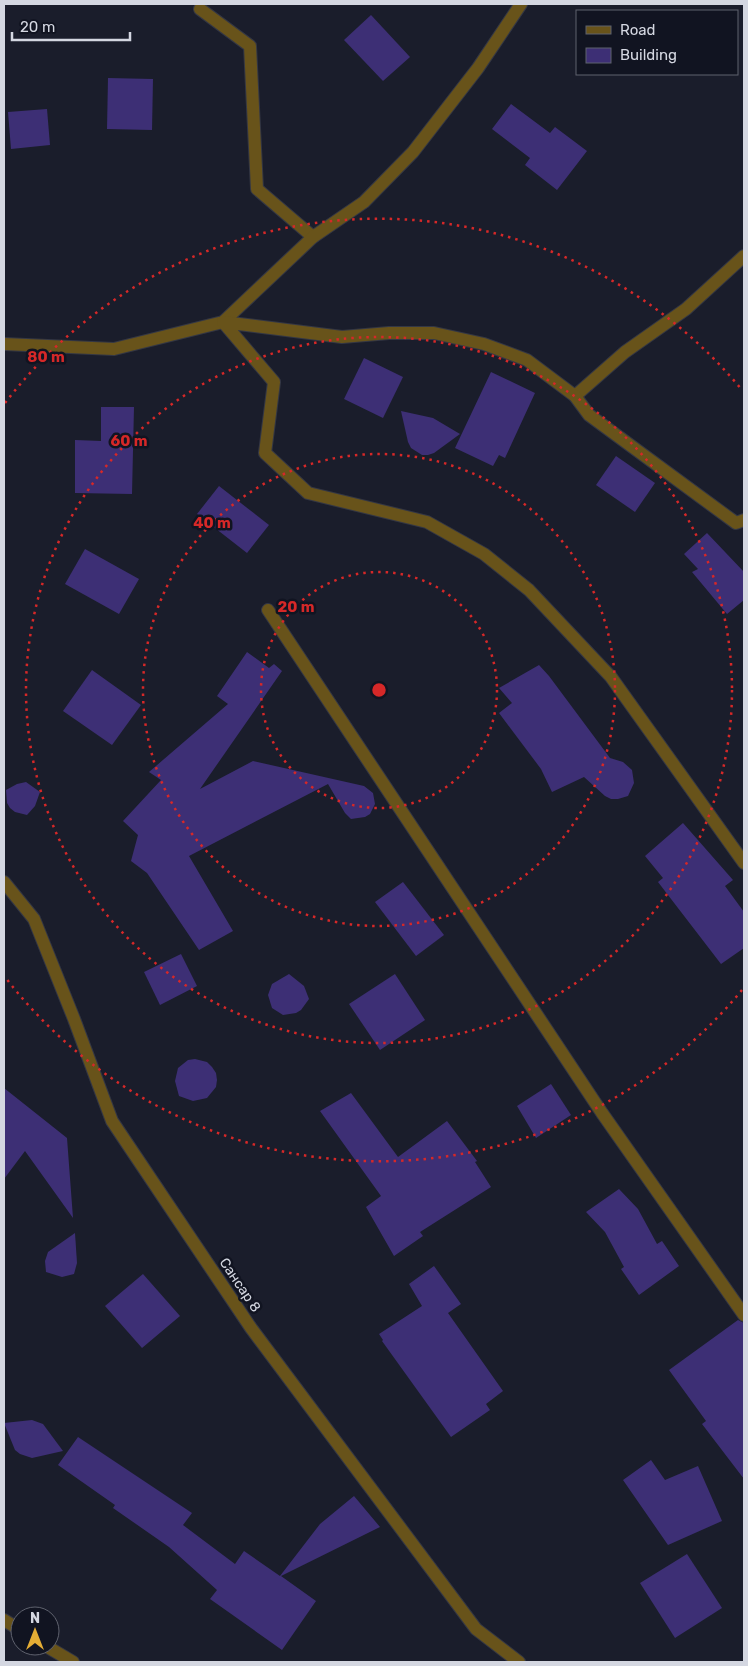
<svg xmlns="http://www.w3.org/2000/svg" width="748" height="1666" font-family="Rubik,sans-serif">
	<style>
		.building { fill: #3d2f75 }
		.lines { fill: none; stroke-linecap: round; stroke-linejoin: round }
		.minor-casing { stroke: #343744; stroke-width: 14 }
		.minor { stroke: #68531a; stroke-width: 12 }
		.ring { fill: none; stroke: #d62828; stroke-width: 2.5; stroke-dasharray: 2.5 5 }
		.labels { text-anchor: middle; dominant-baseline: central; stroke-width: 5; stroke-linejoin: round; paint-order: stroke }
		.street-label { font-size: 14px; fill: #d4d7e1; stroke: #111421 }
		.centre { fill: #d62828; stroke: #111421; stroke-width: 2.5 }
		.ring-label { font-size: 15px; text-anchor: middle; font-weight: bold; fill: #d62828; stroke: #111421; stroke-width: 5; stroke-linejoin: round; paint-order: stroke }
	</style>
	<rect width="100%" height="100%" fill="#1a1d2b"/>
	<!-- building -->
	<g class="building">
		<path d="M 371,15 L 410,57 L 383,81 L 344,40 Z"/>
		<path d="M 108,78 L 153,79 L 152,130 L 107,129 Z"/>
		<path d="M 511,104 L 550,133 L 555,127 L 587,151 L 557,190 L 525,165 L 530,158 L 492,129 Z"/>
		<path d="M 47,109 L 50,145 L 11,149 L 8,112 Z"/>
		<path d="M 364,358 L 403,377 L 383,418 L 344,399 Z"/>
		<path d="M 491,372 L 535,393 L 505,458 L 499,455 L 493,466 L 455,448 Z"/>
		<path d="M 101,407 L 134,407 L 132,494 L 75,493 L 75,440 L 101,441 Z"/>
		<path d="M 401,411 L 433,418 L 460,434 L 434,453 L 428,455 L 422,455 L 411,448 L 408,442 Z"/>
		<path d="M 616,456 L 655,483 L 635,512 L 596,485 Z"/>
		<path d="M 219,486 L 269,525 L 247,553 L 197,514 Z"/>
		<path d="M 707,533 L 744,572 L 744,600 L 727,614 L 692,572 L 698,569 L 684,554 Z"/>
		<path d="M 85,549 L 139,579 L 119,614 L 65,584 Z"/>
		<path d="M 247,652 L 269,668 L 274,664 L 282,671 L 200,789 L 253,761 L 364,786 L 373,793 L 375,804 L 370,814 L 365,817 L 351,819 L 345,813 L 328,784 L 189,856 L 233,931 L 199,950 L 147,873 L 131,861 L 138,835 L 123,821 L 161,780 L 149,772 L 228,704 L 217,696 Z"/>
		<path d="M 539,665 L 549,676 L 610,758 L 623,762 L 632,770 L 634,783 L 628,796 L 618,799 L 611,799 L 605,796 L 584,777 L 552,792 L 541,769 L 499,713 L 512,703 L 499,688 Z"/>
		<path d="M 92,670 L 141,705 L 112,745 L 63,711 Z"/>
		<path d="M 26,782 L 40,792 L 35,806 L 27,815 L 15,812 L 10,808 L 7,803 L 6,790 L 17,784 Z"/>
		<path d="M 683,823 L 733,880 L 725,886 L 744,912 L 744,948 L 721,964 L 658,882 L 663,878 L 645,856 Z"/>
		<path d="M 403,882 L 444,935 L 416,956 L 375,902 Z"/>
		<path d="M 181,954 L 197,986 L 160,1005 L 144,972 Z"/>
		<path d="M 289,974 L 304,986 L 309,999 L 301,1010 L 296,1013 L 283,1015 L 272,1008 L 268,995 L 272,984 Z"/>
		<path d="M 395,974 L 425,1020 L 380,1050 L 349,1004 Z"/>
		<path d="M 195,1059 L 207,1062 L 212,1067 L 216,1073 L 217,1080 L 216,1087 L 207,1098 L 193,1101 L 179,1096 L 175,1081 L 178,1068 L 188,1060 Z"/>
		<path d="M 551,1084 L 571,1115 L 536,1138 L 517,1106 Z"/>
		<path d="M 4,1088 L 67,1138 L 73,1218 L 25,1151 L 4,1179 Z"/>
		<path d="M 351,1093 L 398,1157 L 447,1121 L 477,1161 L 475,1162 L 491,1187 L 420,1232 L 423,1236 L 394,1256 L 366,1207 L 381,1196 L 320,1111 Z"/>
		<path d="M 619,1189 L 638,1209 L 657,1244 L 662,1241 L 679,1266 L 639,1295 L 621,1269 L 624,1267 L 605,1232 L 586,1212 Z"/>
		<path d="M 75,1233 L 77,1263 L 74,1274 L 62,1277 L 46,1272 L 45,1261 L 48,1252 Z"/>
		<path d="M 434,1266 L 461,1304 L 448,1313 L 503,1391 L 486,1404 L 490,1410 L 451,1437 L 382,1341 L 383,1340 L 379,1334 L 422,1306 L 409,1284 Z"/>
		<path d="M 143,1274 L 180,1316 L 142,1348 L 105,1306 Z"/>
		<path d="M 738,1320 L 744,1323 L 744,1479 L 702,1424 L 706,1421 L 669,1370 Z"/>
		<path d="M 32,1420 L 43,1424 L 63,1451 L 32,1458 L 20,1454 L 15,1450 L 4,1423 Z"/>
		<path d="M 78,1437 L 192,1513 L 183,1525 L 235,1564 L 244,1551 L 280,1576 L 320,1524 L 354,1496 L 380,1527 L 281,1576 L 316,1601 L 282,1650 L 210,1599 L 217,1590 L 169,1547 L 113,1508 L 115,1505 L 58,1465 Z"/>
		<path d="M 651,1460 L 665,1480 L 698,1466 L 722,1521 L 668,1545 L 623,1480 Z"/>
		<path d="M 687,1554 L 722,1608 L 675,1638 L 640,1583 Z"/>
	</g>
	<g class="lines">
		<defs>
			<g id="minor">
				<path d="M 200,9 L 250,46 L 257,189 L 313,237"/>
				<path d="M 4,344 L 114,349 L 223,322 L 313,237 L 364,202 L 413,152 L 478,68 L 521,4"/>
				<path d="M 575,396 L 625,352 L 686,309 L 744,256"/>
				<path d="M 744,520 L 736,523 L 589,415 L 575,396 L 527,360 L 484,344 L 434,333 L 389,333 L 342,337 L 223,322 L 274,382 L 265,453 L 308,493 L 427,522 L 484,554 L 529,590 L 611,677 L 744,863"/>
				<path d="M 268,610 L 602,1113 L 744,1315"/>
				<path d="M 4,882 L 34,919 L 74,1019 L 112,1121 L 251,1328 L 476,1629 L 519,1662"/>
				<path d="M 4,1620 L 20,1630"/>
				<path d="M 46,1646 L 73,1662"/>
			</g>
		</defs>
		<!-- minor casing -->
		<use href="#minor" class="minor-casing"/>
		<!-- minor -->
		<use href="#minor" class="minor"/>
	</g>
	<!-- distance rings -->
	<g class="ring">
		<circle cx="379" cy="690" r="118"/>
		<circle cx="379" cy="690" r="236"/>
		<circle cx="379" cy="690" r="353"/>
		<path d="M742 990A471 471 0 0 1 5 977M5 403A471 471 0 0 1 742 390"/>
	</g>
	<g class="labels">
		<!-- street labels -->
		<g class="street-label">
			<text transform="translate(240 1285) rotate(56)">Сансар 8</text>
		</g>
	</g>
	<circle cx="379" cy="690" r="8" class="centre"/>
	<g class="ring-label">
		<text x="46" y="362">80 m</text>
		<text x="129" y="446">60 m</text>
		<text x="212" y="528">40 m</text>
		<text x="296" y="612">20 m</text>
	</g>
	<!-- border -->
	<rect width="748" height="1666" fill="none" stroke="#d4d7e1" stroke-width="10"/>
	<!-- legend -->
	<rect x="576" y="10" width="162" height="65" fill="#111421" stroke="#5f626e"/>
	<rect x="586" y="26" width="25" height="8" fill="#68531a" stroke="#5f626e"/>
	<text x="620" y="35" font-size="15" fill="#d4d7e1">Road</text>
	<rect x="586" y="48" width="25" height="15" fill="#3d2f75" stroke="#5f626e"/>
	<text x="620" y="60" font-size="15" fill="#d4d7e1">Building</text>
	<!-- north arrow -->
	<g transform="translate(35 1631)"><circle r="24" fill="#111421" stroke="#5f626e"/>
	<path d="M0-4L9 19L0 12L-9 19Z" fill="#e4ad35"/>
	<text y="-8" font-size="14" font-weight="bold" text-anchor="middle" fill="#d4d7e1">N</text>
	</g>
	<!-- scale -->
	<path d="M12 32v8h118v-8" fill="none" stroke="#d4d7e1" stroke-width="2.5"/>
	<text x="20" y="32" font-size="15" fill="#d4d7e1" stroke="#111421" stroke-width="4" paint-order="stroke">20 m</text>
</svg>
